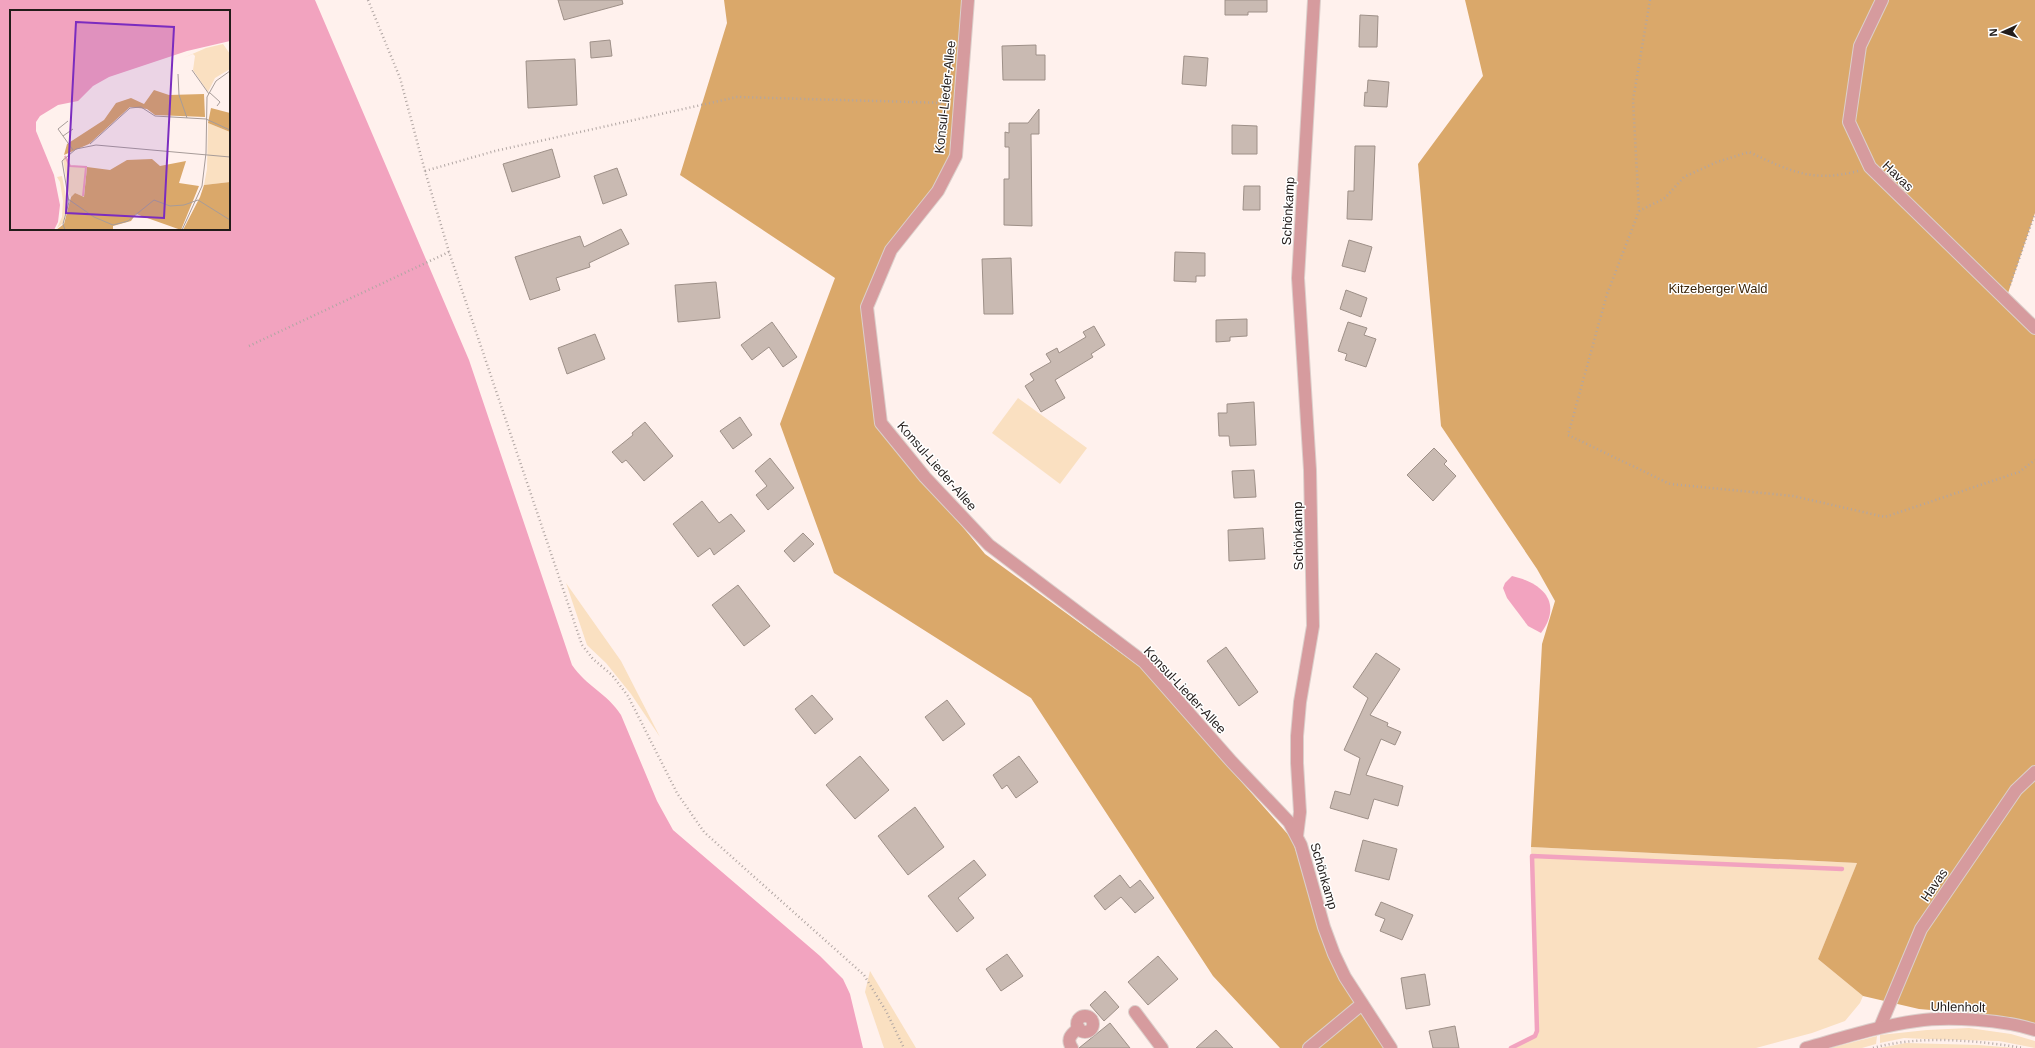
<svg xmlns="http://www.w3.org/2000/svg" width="2035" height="1048" font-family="Helvetica,sans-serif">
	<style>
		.green { fill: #fae0c1 }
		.forest { fill: #daa86a }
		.water { fill: #f2a3bf; fill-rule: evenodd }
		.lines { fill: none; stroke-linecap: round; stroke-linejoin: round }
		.stream { stroke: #f2a3bf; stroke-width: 4.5 }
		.building { fill: #c9bab2; stroke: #9e9088 }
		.minor-casing { stroke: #dccfcb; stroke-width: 14 }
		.path { stroke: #b1a6a3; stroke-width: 2.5; stroke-dasharray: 1 3; stroke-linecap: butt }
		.minor { stroke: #d69b9e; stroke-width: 12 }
		.labels { text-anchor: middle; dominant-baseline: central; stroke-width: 3; stroke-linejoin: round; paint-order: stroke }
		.street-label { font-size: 13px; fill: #221c1a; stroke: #fff }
		.park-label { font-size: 13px; fill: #3b260a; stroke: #fff }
		.inset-river { fill: none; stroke: #f2a3bf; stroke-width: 2 }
		.inset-road { fill: none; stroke: #a79c99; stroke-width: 1 }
		.view { fill: #7b2cbf; fill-opacity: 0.15; stroke: #7b2cbf; stroke-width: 2 }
		.inset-edge { fill: none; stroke: #221c1a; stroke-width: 2 }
	</style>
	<rect width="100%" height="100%" fill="#fff1ed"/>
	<!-- green -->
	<g class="green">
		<path d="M 1018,398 L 1087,448 L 1060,484 L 992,433 Z"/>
		<path d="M 566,583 L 621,661 L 660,737 L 631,694 L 606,663 L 587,645 Z"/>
		<path d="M 1531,847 L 1857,863 L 1818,959 L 1863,996 L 1860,1003 L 1845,1021 L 1812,1033 L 1756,1048 L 1511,1048 L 1535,1036 L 1537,1031 Z"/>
		<path d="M 870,971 L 916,1048 L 884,1048 L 865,992 Z"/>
		<path d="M 1969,1028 L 2011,1034 L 2035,1041 L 2035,1048 L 1999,1041 L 1926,1039 L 1904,1038 L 1880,1043 L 1880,1035 L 1927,1030 Z"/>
		<path d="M 1877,1036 L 1876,1044 L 1862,1048 L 1830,1048 Z"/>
		<path d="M 1906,1043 L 1978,1045 L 2016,1048 L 1879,1048 Z"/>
	</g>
	<!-- forest -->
	<g class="forest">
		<path d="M 724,0 L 962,0 L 950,155 L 932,190 L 864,307 L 878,424 L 985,554 L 1140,667 L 1292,839 L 1326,945 L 1387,1048 L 1280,1048 L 1213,976 L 1031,698 L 834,573 L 780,424 L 835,278 L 680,175 L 727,23 Z"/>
		<path d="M 1465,0 L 2035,0 L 2035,213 L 2006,299 L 2035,319 L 2035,1024 L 1978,1014 L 1919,1009 L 1863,996 L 1818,959 L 1857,863 L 1531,847 L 1542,644 L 1555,601 L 1537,569 L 1441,426 L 1418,164 L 1483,76 Z"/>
	</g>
	<!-- water -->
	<g class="water">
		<path d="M 0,0 L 315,0 L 469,360 L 572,665 C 586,686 608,694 621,715 L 657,801 L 673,830 L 820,956 L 843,979 L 850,994 L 863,1048 L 0,1048 ZM 11,11 L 229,11 L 229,229 L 11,229 Z"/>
		<path d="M 1512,576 C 1543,583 1563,603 1541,633 L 1528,626 L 1507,598 L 1503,588 L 1505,583 Z"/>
	</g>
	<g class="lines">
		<!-- stream -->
		<path class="stream" d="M 1511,1048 L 1535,1036 L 1537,1031 L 1532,856 L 1842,869"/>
	</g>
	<!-- building -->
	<g class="building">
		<path d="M 558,0 L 622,0 L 623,4 L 564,20 Z"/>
		<path d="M 1225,0 L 1267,0 L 1267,12 L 1248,12 L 1248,15 L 1225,15 Z"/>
		<path d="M 1360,15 L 1378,16 L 1377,47 L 1359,47 Z"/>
		<path d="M 610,40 L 612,56 L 591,58 L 590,42 Z"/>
		<path d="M 1036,45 L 1036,55 L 1045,55 L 1045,80 L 1003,80 L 1002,46 Z"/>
		<path d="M 1184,56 L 1208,58 L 1206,86 L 1182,84 Z"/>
		<path d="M 575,59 L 577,105 L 528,108 L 526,61 Z"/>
		<path d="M 1368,80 L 1389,82 L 1387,107 L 1364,106 L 1365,92 L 1367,93 Z"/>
		<path d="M 1039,109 L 1039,134 L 1031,134 L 1032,226 L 1004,225 L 1004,179 L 1009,179 L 1009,147 L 1005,147 L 1005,132 L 1009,133 L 1009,123 L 1028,123 Z"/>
		<path d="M 1232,125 L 1257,126 L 1257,154 L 1232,154 Z"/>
		<path d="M 1355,146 L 1375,146 L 1372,220 L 1347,219 L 1348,191 L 1354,191 Z"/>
		<path d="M 552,149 L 560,177 L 512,192 L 503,164 Z"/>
		<path d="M 617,168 L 627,195 L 603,204 L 594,176 Z"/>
		<path d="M 1244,186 L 1260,186 L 1260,210 L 1243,210 Z"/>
		<path d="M 621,229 L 629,244 L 589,263 L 590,267 L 556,278 L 560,290 L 530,300 L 515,257 L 580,236 L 584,247 Z"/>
		<path d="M 1349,240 L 1372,247 L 1365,272 L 1342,266 Z"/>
		<path d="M 1175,252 L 1205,253 L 1205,276 L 1196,276 L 1196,282 L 1174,281 Z"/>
		<path d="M 1011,258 L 1013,314 L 984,314 L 982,259 Z"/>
		<path d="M 716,282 L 720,318 L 678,322 L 675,285 Z"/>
		<path d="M 1346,290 L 1367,298 L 1361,317 L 1340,309 Z"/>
		<path d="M 1247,319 L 1247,336 L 1230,337 L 1230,341 L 1216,342 L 1216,320 Z"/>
		<path d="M 772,322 L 797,357 L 783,367 L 769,347 L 752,360 L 741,345 Z"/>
		<path d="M 1348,322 L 1367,328 L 1364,335 L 1376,339 L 1366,367 L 1345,360 L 1347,354 L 1338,351 Z"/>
		<path d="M 1094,326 L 1105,345 L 1091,354 L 1093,357 L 1055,380 L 1065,398 L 1041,412 L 1025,386 L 1034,380 L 1030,374 L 1051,362 L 1046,354 L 1057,348 L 1059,353 L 1086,337 L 1083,332 Z"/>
		<path d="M 595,334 L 605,359 L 567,374 L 558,348 Z"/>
		<path d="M 1254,402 L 1256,445 L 1230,446 L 1229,436 L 1219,436 L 1218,413 L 1227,413 L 1227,404 Z"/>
		<path d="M 740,417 L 752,435 L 733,449 L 720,431 Z"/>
		<path d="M 645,422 L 673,456 L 644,481 L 626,460 L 622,463 L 612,452 L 633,435 L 632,433 Z"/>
		<path d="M 1434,448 L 1447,461 L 1444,464 L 1456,476 L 1433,501 L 1407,475 Z"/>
		<path d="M 770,458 L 794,488 L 768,510 L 756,495 L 767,486 L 755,471 Z"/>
		<path d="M 1254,470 L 1256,497 L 1234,498 L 1232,471 Z"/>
		<path d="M 702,501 L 719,523 L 731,514 L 745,531 L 714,555 L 710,548 L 698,557 L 673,524 Z"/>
		<path d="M 1263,528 L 1265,559 L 1229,561 L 1228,530 Z"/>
		<path d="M 803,533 L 814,544 L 794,562 L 784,551 Z"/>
		<path d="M 738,585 L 770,626 L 744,646 L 712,605 Z"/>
		<path d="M 1226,647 L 1258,692 L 1239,706 L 1207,661 Z"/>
		<path d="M 1376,653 L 1400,669 L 1370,715 L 1388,723 L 1387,726 L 1401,732 L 1395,745 L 1381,739 L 1366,775 L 1403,786 L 1398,806 L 1374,799 L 1368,819 L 1330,808 L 1335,791 L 1350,795 L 1360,758 L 1344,750 L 1368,698 L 1353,687 Z"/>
		<path d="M 812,695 L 833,719 L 815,734 L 795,709 Z"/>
		<path d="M 947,700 L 965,724 L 943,741 L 925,717 Z"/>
		<path d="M 860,756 L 889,790 L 855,819 L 826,785 Z"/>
		<path d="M 1019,756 L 1038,782 L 1016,798 L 1007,785 L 1002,789 L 993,775 Z"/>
		<path d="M 915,807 L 944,847 L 908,875 L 878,836 Z"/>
		<path d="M 1363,840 L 1397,849 L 1389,880 L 1355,871 Z"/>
		<path d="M 974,860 L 986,875 L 958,898 L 974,918 L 957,932 L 928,896 Z"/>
		<path d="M 1120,875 L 1130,888 L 1140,880 L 1154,898 L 1135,913 L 1121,897 L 1105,910 L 1094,896 Z"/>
		<path d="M 1381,902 L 1413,915 L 1402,940 L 1380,931 L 1385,919 L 1375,915 Z"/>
		<path d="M 1007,954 L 1023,976 L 1001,991 L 986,969 Z"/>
		<path d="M 1158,956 L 1178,979 L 1148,1005 L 1128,982 Z"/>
		<path d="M 1425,974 L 1430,1005 L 1406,1009 L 1401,978 Z"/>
		<path d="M 1105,991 L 1119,1007 L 1104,1021 L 1090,1005 Z"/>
		<path d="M 1110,1023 L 1130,1048 L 1079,1048 Z"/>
		<path d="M 1455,1026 L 1459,1048 L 1433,1048 L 1429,1031 Z"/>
		<path d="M 1216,1030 L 1233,1048 L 1196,1048 Z"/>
	</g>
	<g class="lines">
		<defs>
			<g id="minor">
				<path d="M 968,0 L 956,156 L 938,191 L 891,250 L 867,307 L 881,423 L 925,477 L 989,545 L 1144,662 L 1232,762 L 1289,822 L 1301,845 L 1324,927 L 1334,954 L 1345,977 L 1391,1048"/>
				<path d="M 1882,0 L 1860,46 L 1849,122 L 1870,167 L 2035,328"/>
				<path d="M 1297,836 L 1300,812 L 1297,763 L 1297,736 L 1300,702 L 1313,626 L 1310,470 L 1298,278 L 1314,0"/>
				<path d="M 1135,1012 L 1162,1048"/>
				<circle cx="1085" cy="1024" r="8"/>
				<path d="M 1880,1027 L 1921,929 L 2016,790 L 2035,772"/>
				<path d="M 1072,1048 C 1066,1039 1071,1034 1079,1028"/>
				<path d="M 1309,1048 L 1362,1004"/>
				<path d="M 1806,1048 C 1842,1038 1879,1026 1916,1021 C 1949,1016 2003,1020 2035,1030"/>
			</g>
		</defs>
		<!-- minor casing -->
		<use href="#minor" class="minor-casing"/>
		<!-- path -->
		<g class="path">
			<path d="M 368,0 L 400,78 L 425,171 L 449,252 L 582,645 L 593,659 L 612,675 L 628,696 L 677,793 L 704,832 L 864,975 L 886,1011 L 904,1048"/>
			<path d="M 1650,0 L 1633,100 L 1639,211 L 1607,294 L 1568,435 L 1670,484 L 1793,496 L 1885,517 L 2019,472 L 2035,460"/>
			<path d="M 425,171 L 495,151 L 737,97 L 947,103"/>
			<path d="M 1639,211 L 1665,198 L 1684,177 L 1717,162 L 1749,152 C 1790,171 1812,183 1858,171"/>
			<path d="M 2010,285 L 2035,213"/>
			<path d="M 249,346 L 449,252"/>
			<path d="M 1873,1048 C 1920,1035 1975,1040 2023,1048"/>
		</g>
		<!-- minor -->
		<use href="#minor" class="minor"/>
	</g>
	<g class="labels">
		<!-- street labels -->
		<g class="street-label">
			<text transform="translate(945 97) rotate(-84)">Konsul-Lieder-Allee</text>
			<text transform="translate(1898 176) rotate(44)">Havas</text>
			<text transform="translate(1288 211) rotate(-87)">Schönkamp</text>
			<text transform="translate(937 466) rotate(49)">Konsul-Lieder-Allee</text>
			<text transform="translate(1298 536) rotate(-91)">Schönkamp</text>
			<text transform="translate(1185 690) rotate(47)">Konsul-Lieder-Allee</text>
			<text transform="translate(1324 876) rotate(74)">Schönkamp</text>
			<text transform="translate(1934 885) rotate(-56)">Havas</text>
			<text transform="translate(1958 1007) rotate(1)">Uhlenholt</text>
		</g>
		<!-- park labels -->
		<g class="park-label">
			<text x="1718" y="288">Kitzeberger Wald</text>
		</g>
	</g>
	<!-- overview -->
	<g transform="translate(10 10)">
		<rect width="220" height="220" fill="#fff1ed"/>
		<path d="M 213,34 L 220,44 L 220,59 L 205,68 L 198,82 L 183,60 L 185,46 L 183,44 L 173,48 L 196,38 ZM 198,113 L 220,122 L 220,172 L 194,175 L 197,159 ZM 55,146 L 60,156 L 77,157 L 74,187 L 65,183 L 61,187 L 59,185 L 53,149 ZM 52,166 L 58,197 L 53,213 L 47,218 L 52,207 L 53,191 L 50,172 L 47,167 Z" fill="#fae0c1"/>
		<path d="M 144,80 L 159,85 L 194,84 L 195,107 L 145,105 L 137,99 L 120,97 L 79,134 L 54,145 L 57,134 L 94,110 L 106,93 L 121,88 L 134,94 ZM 201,98 L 220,103 L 220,122 L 198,113 ZM 142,149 L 150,156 L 176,151 L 169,173 L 189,176 L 171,220 L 126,204 L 121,211 L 103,216 L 103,220 L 46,220 L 54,214 L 61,187 L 65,183 L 74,187 L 77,157 L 100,160 L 117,150 ZM 220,172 L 220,220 L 173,220 L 190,187 L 194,175 Z" fill="#daa86a"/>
		<path d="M 0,0 L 220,0 L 220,31 L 177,41 L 99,67 L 83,76 L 68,91 L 48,95 L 30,106 L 26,112 L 26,121 L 44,165 L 50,195 L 48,212 L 44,220 L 0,220 Z" fill="#f2a3bf"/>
		<path class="inset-river" d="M 0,60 L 36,0M 55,146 L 60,156 L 76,157 L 73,186"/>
		<path class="inset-road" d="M 182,60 L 199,84M 168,64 L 169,85 L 177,108M 199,82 L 210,92 L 207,96M 58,111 L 48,119 L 63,140M 53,126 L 63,119M 80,134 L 120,98 L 131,97 L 145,106 L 196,109 L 220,120M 58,189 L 84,207 L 103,215 L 118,211 L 144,190 L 160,196 L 174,195 L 188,190 L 220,210M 55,220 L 53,214 L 59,192 L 52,151 L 66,139 L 86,135 L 220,147M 172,220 L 192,176 L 196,143 L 197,87 L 206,71 L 220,61"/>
		<path class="view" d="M 66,12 L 164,17 L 154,208 L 56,203 Z"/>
		<rect width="220" height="220" class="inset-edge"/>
	</g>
	<!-- north arrow -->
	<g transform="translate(2003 32) rotate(267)" stroke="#ffffff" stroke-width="3" paint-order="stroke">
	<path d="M0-3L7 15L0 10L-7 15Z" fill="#221c1a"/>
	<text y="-6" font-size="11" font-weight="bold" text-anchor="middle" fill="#221c1a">N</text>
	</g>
</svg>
